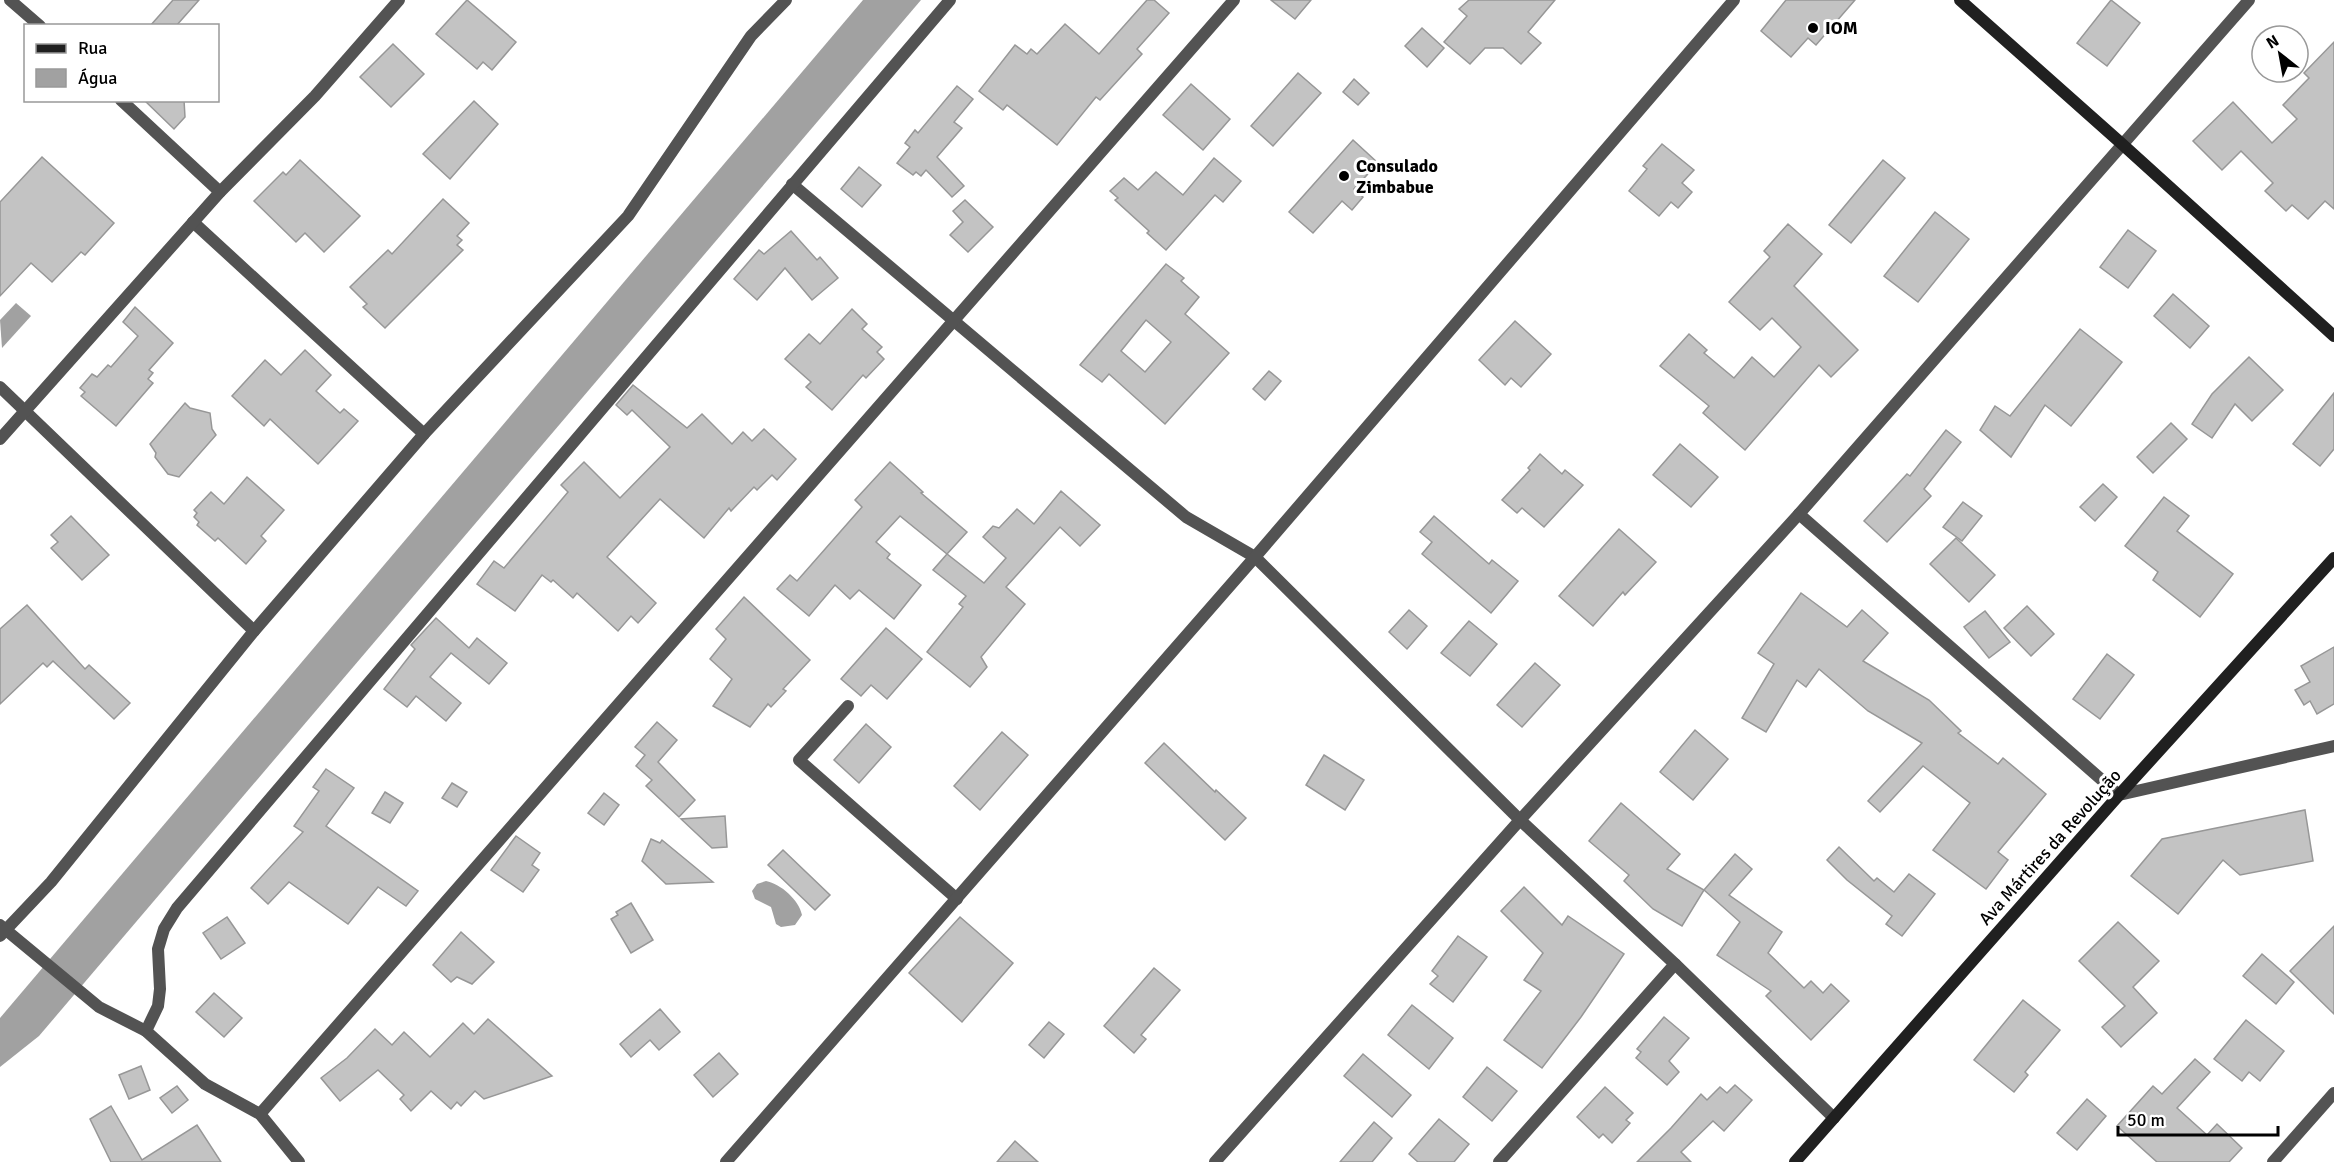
<svg xmlns="http://www.w3.org/2000/svg" width="2334" height="1162" font-family="Signika,sans-serif">
	<style>
		.water { fill: #a1a1a1 }
		.building { fill: #c3c3c3; stroke: #979797; stroke-width: 1.5; fill-rule: evenodd }
		.lines { fill: none; stroke-linecap: round; stroke-linejoin: round }
		.street { stroke: #535353; stroke-width: 12 }
		.secondary { stroke: #202020; stroke-width: 12 }
		.poi-dot { fill: #000; stroke: #fff; stroke-width: 2 }
		.labels { text-anchor: middle; dominant-baseline: central; stroke-width: 6; stroke-linejoin: round; paint-order: stroke }
		.poi-label { font-size: 18px; font-weight: bold; fill: #000; stroke: #fff; text-anchor: start }
		.street-label { font-size: 18px; fill: #000; stroke: #fff }
	</style>
	<rect width="100%" height="100%" fill="#fff"/>
	<!-- water -->
	<g class="water">
		<path d="M 863,0 L 921,0 L 39,1036 L 0,1067 L 0,1018 Z"/>
		<path d="M 16,303 L 31,316 L 2,348 L 0,320 Z"/>
		<path d="M 766,881 C 781,884 799,900 802,915 L 795,925 L 781,927 L 776,924 L 771,907 L 755,899 L 752,891 L 757,884 Z"/>
	</g>
	<!-- building -->
	<g class="building">
		<path d="M 173,0 L 199,0 L 176,26 L 150,26 Z"/>
		<path d="M 467,0 L 516,42 L 492,70 L 483,62 L 477,69 L 436,34 Z"/>
		<path d="M 1147,0 L 1154,0 L 1169,13 L 1137,49 L 1142,54 L 1100,100 L 1096,97 L 1057,145 L 1007,105 L 1003,110 L 979,91 L 1015,45 L 1027,54 L 1031,49 L 1037,54 L 1065,24 L 1099,54 Z"/>
		<path d="M 1271,0 L 1311,0 L 1295,19 Z"/>
		<path d="M 1469,0 L 1555,0 L 1528,32 L 1541,43 L 1521,64 L 1503,48 L 1485,48 L 1470,64 L 1444,42 L 1467,16 L 1459,9 Z"/>
		<path d="M 1786,0 L 1855,0 L 1816,45 L 1808,38 L 1791,57 L 1761,31 Z"/>
		<path d="M 2111,0 L 2140,23 L 2107,66 L 2077,43 Z"/>
		<path d="M 1422,28 L 1444,48 L 1427,67 L 1405,46 Z"/>
		<path d="M 2334,42 L 2334,209 L 2325,201 L 2308,219 L 2292,205 L 2286,211 L 2265,191 L 2273,183 L 2241,151 L 2222,170 L 2193,141 L 2233,102 L 2272,143 L 2297,119 L 2283,105 L 2309,78 L 2304,73 Z"/>
		<path d="M 393,44 L 424,74 L 391,107 L 360,77 Z"/>
		<path d="M 1298,73 L 1321,93 L 1273,146 L 1251,126 Z"/>
		<path d="M 1354,79 L 1369,93 L 1358,105 L 1343,92 Z"/>
		<path d="M 1191,84 L 1230,119 L 1203,150 L 1163,115 Z"/>
		<path d="M 957,86 L 973,99 L 954,122 L 962,128 L 937,157 L 964,186 L 952,197 L 926,170 L 921,176 L 916,172 L 913,175 L 897,163 L 910,147 L 905,143 L 915,130 L 918,133 Z"/>
		<path d="M 144,100 L 184,100 L 185,117 L 174,129 Z"/>
		<path d="M 474,101 L 498,124 L 450,179 L 423,154 Z"/>
		<path d="M 1353,140 L 1378,163 L 1354,189 L 1363,197 L 1352,210 L 1342,201 L 1313,233 L 1289,212 Z"/>
		<path d="M 1662,144 L 1694,170 L 1682,183 L 1692,192 L 1678,208 L 1671,202 L 1659,216 L 1629,191 L 1647,169 L 1643,166 Z"/>
		<path d="M 42,157 L 114,223 L 85,255 L 81,252 L 52,282 L 31,263 L 0,296 L 0,202 Z"/>
		<path d="M 1214,158 L 1241,181 L 1223,202 L 1215,195 L 1166,250 L 1147,233 L 1149,231 L 1115,200 L 1118,198 L 1110,191 L 1124,178 L 1138,190 L 1156,172 L 1183,195 Z"/>
		<path d="M 300,160 L 360,216 L 324,252 L 305,233 L 296,242 L 254,201 L 283,172 L 286,175 Z"/>
		<path d="M 1883,160 L 1905,178 L 1851,243 L 1829,225 Z"/>
		<path d="M 859,167 L 881,185 L 862,207 L 841,189 Z"/>
		<path d="M 443,199 L 469,223 L 457,236 L 462,240 L 457,245 L 463,250 L 385,328 L 363,307 L 367,304 L 350,287 L 388,250 L 392,254 Z"/>
		<path d="M 965,200 L 993,227 L 968,252 L 950,235 L 963,222 L 953,211 Z"/>
		<path d="M 1935,212 L 1969,239 L 1918,302 L 1884,276 Z"/>
		<path d="M 1788,224 L 1822,254 L 1794,286 L 1858,350 L 1831,377 L 1819,365 L 1745,450 L 1703,413 L 1709,406 L 1660,366 L 1689,334 L 1707,350 L 1704,353 L 1734,378 L 1752,357 L 1774,377 L 1801,347 L 1772,318 L 1760,330 L 1729,302 L 1770,257 L 1764,251 Z"/>
		<path d="M 2128,230 L 2156,251 L 2128,288 L 2100,267 Z"/>
		<path d="M 791,231 L 817,260 L 820,257 L 838,278 L 812,300 L 785,268 L 757,300 L 734,279 L 759,250 L 764,254 Z"/>
		<path d="M 1166,264 L 1184,278 L 1181,281 L 1199,297 L 1185,314 L 1229,353 L 1165,424 L 1109,374 L 1102,382 L 1080,365 ZM 1146,320 L 1171,342 L 1145,372 L 1121,351 Z"/>
		<path d="M 2173,294 L 2209,326 L 2190,348 L 2154,316 Z"/>
		<path d="M 135,307 L 173,343 L 149,370 L 153,373 L 148,379 L 153,383 L 116,426 L 81,396 L 85,392 L 80,388 L 92,374 L 97,377 L 108,365 L 111,367 L 138,336 L 123,322 Z"/>
		<path d="M 852,309 L 867,324 L 862,329 L 882,347 L 877,352 L 884,359 L 866,378 L 863,375 L 832,410 L 806,387 L 811,382 L 785,359 L 809,334 L 820,344 Z"/>
		<path d="M 1515,321 L 1551,354 L 1521,387 L 1511,378 L 1505,385 L 1479,360 Z"/>
		<path d="M 2080,329 L 2122,362 L 2071,426 L 2045,405 L 2011,457 L 1980,430 L 1995,406 L 2010,416 Z"/>
		<path d="M 305,350 L 331,375 L 316,391 L 340,413 L 344,409 L 358,421 L 318,464 L 270,419 L 264,426 L 232,396 L 265,360 L 281,375 Z"/>
		<path d="M 2249,357 L 2283,390 L 2252,421 L 2235,404 L 2212,438 L 2192,424 L 2212,394 Z"/>
		<path d="M 1269,371 L 1281,381 L 1265,400 L 1253,389 Z"/>
		<path d="M 633,385 L 687,428 L 702,414 L 732,444 L 743,432 L 752,441 L 764,429 L 796,459 L 777,480 L 772,475 L 757,490 L 754,487 L 731,511 L 729,508 L 704,538 L 660,499 L 607,557 L 656,603 L 638,623 L 631,616 L 618,631 L 577,593 L 573,598 L 553,580 L 551,582 L 542,575 L 515,611 L 477,584 L 494,561 L 504,568 L 568,492 L 561,485 L 584,462 L 620,498 L 670,447 L 632,410 L 627,415 L 616,405 Z"/>
		<path d="M 2334,393 L 2334,449 L 2320,466 L 2293,444 Z"/>
		<path d="M 185,403 L 190,408 L 210,413 L 212,429 L 216,435 L 179,477 L 168,474 L 155,457 L 156,453 L 150,444 Z"/>
		<path d="M 2171,423 L 2187,439 L 2153,473 L 2137,457 Z"/>
		<path d="M 1946,430 L 1961,442 L 1924,489 L 1931,496 L 1887,542 L 1864,521 L 1907,474 L 1910,476 Z"/>
		<path d="M 1680,444 L 1718,477 L 1691,507 L 1653,475 Z"/>
		<path d="M 1540,454 L 1562,474 L 1565,470 L 1583,485 L 1544,527 L 1522,508 L 1517,513 L 1502,500 L 1530,470 L 1528,468 Z"/>
		<path d="M 890,462 L 923,492 L 921,493 L 967,532 L 947,554 L 900,516 L 876,542 L 890,554 L 887,558 L 921,585 L 894,619 L 859,590 L 850,599 L 835,585 L 809,616 L 777,589 L 790,575 L 797,581 L 862,507 L 855,500 Z"/>
		<path d="M 247,477 L 284,510 L 261,536 L 266,541 L 246,564 L 218,538 L 215,541 L 197,525 L 199,522 L 194,517 L 197,513 L 194,510 L 211,492 L 224,504 Z"/>
		<path d="M 2103,484 L 2117,497 L 2095,521 L 2080,507 Z"/>
		<path d="M 1061,491 L 1100,525 L 1080,546 L 1060,527 L 1006,587 L 1025,604 L 981,657 L 987,667 L 970,687 L 927,652 L 963,607 L 959,604 L 966,596 L 933,570 L 947,554 L 984,583 L 1006,558 L 983,537 L 993,526 L 999,528 L 1017,509 L 1034,524 Z"/>
		<path d="M 2164,497 L 2189,516 L 2177,531 L 2233,574 L 2200,617 L 2153,580 L 2158,572 L 2125,546 Z"/>
		<path d="M 1963,502 L 1982,516 L 1962,541 L 1943,527 Z"/>
		<path d="M 71,516 L 109,555 L 82,580 L 51,548 L 58,542 L 51,535 Z"/>
		<path d="M 1434,516 L 1489,564 L 1492,560 L 1518,581 L 1491,613 L 1422,554 L 1432,542 L 1420,532 Z"/>
		<path d="M 1619,529 L 1656,562 L 1625,595 L 1623,592 L 1593,626 L 1559,596 Z"/>
		<path d="M 1956,538 L 1995,575 L 1969,602 L 1930,564 Z"/>
		<path d="M 1801,593 L 1847,627 L 1862,610 L 1888,633 L 1863,661 L 1929,700 L 1961,731 L 1958,733 L 1998,764 L 2003,758 L 2046,794 L 1998,852 L 2008,860 L 1986,889 L 1933,850 L 1970,803 L 1923,766 L 1880,812 L 1868,801 L 1922,743 L 1868,711 L 1819,669 L 1806,687 L 1797,680 L 1766,732 L 1742,718 L 1774,664 L 1758,653 Z"/>
		<path d="M 744,597 L 810,660 L 783,689 L 786,691 L 771,707 L 768,704 L 750,727 L 713,706 L 732,679 L 710,659 L 726,639 L 716,629 Z"/>
		<path d="M 27,605 L 85,669 L 89,665 L 130,703 L 114,719 L 53,661 L 47,667 L 43,663 L 0,704 L 0,629 Z"/>
		<path d="M 2027,606 L 2054,634 L 2031,656 L 2004,628 Z"/>
		<path d="M 1409,610 L 1427,626 L 1407,649 L 1389,632 Z"/>
		<path d="M 1985,611 L 2010,642 L 1989,658 L 1964,627 Z"/>
		<path d="M 436,618 L 469,648 L 477,638 L 507,663 L 489,684 L 451,653 L 430,677 L 461,703 L 446,721 L 416,696 L 407,707 L 384,689 L 415,649 L 411,645 Z"/>
		<path d="M 1469,621 L 1497,644 L 1470,676 L 1441,653 Z"/>
		<path d="M 886,628 L 922,659 L 887,699 L 871,685 L 861,696 L 841,679 Z"/>
		<path d="M 2334,647 L 2334,704 L 2317,714 L 2310,701 L 2304,705 L 2295,690 L 2310,682 L 2301,666 Z"/>
		<path d="M 2107,654 L 2134,675 L 2100,719 L 2073,699 Z"/>
		<path d="M 1535,663 L 1560,685 L 1522,727 L 1497,705 Z"/>
		<path d="M 657,722 L 677,740 L 658,762 L 695,800 L 679,817 L 646,786 L 652,780 L 636,766 L 645,755 L 635,747 Z"/>
		<path d="M 866,724 L 891,747 L 859,783 L 834,760 Z"/>
		<path d="M 1695,730 L 1728,759 L 1693,800 L 1660,772 Z"/>
		<path d="M 1002,732 L 1028,755 L 980,810 L 954,786 Z"/>
		<path d="M 1164,743 L 1215,792 L 1216,790 L 1246,818 L 1225,840 L 1145,763 Z"/>
		<path d="M 1324,755 L 1364,780 L 1345,810 L 1306,785 Z"/>
		<path d="M 326,769 L 354,788 L 326,826 L 418,891 L 406,906 L 378,887 L 348,924 L 289,882 L 268,904 L 251,888 L 303,832 L 294,826 L 319,791 L 313,787 Z"/>
		<path d="M 452,783 L 467,792 L 457,807 L 442,798 Z"/>
		<path d="M 385,792 L 403,803 L 390,823 L 372,813 Z"/>
		<path d="M 604,793 L 619,805 L 604,825 L 588,813 Z"/>
		<path d="M 1621,803 L 1680,854 L 1667,869 L 1704,890 L 1682,926 L 1653,909 L 1624,881 L 1629,875 L 1589,841 Z"/>
		<path d="M 2305,810 L 2313,861 L 2240,875 L 2223,860 L 2178,914 L 2131,876 L 2162,839 Z"/>
		<path d="M 725,816 L 727,847 L 712,848 L 681,819 Z"/>
		<path d="M 516,836 L 540,853 L 532,865 L 539,870 L 523,892 L 491,870 Z"/>
		<path d="M 651,839 L 660,843 L 662,840 L 713,882 L 666,884 L 642,861 Z"/>
		<path d="M 1839,847 L 1874,881 L 1877,878 L 1894,892 L 1909,874 L 1935,894 L 1902,936 L 1886,924 L 1892,916 L 1847,880 L 1827,860 Z"/>
		<path d="M 783,850 L 830,895 L 815,910 L 768,865 Z"/>
		<path d="M 1735,854 L 1752,869 L 1729,895 L 1782,932 L 1768,953 L 1804,988 L 1811,981 L 1823,993 L 1831,984 L 1849,1001 L 1811,1040 L 1766,996 L 1771,991 L 1717,955 L 1740,922 L 1704,890 Z"/>
		<path d="M 1524,887 L 1562,925 L 1568,916 L 1624,954 L 1581,1017 L 1542,1068 L 1504,1040 L 1541,991 L 1524,980 L 1543,953 L 1501,911 Z"/>
		<path d="M 631,903 L 653,940 L 631,953 L 611,919 L 618,915 L 616,912 Z"/>
		<path d="M 227,917 L 245,943 L 221,959 L 203,933 Z"/>
		<path d="M 960,917 L 1013,963 L 962,1022 L 909,973 Z"/>
		<path d="M 2118,922 L 2159,961 L 2133,987 L 2157,1013 L 2121,1047 L 2102,1027 L 2125,1006 L 2079,961 Z"/>
		<path d="M 2334,926 L 2334,1014 L 2290,971 Z"/>
		<path d="M 461,932 L 494,962 L 472,984 L 457,977 L 451,982 L 433,965 Z"/>
		<path d="M 1458,936 L 1487,957 L 1453,1002 L 1430,984 L 1438,976 L 1432,971 Z"/>
		<path d="M 2262,954 L 2294,982 L 2276,1004 L 2243,976 Z"/>
		<path d="M 1154,968 L 1180,990 L 1141,1035 L 1146,1039 L 1134,1053 L 1104,1026 Z"/>
		<path d="M 214,993 L 242,1018 L 224,1037 L 196,1012 Z"/>
		<path d="M 2023,1000 L 2060,1030 L 2025,1072 L 2028,1075 L 2014,1092 L 1974,1060 Z"/>
		<path d="M 1412,1005 L 1453,1038 L 1429,1069 L 1388,1035 Z"/>
		<path d="M 660,1009 L 680,1032 L 659,1050 L 650,1040 L 631,1057 L 620,1044 Z"/>
		<path d="M 1664,1017 L 1689,1038 L 1669,1061 L 1679,1072 L 1667,1085 L 1636,1058 L 1641,1052 L 1637,1049 Z"/>
		<path d="M 488,1019 L 552,1076 L 484,1099 L 475,1091 L 461,1106 L 457,1102 L 451,1109 L 431,1091 L 411,1111 L 400,1099 L 404,1095 L 378,1070 L 340,1101 L 321,1078 L 347,1058 L 375,1029 L 392,1045 L 404,1032 L 430,1057 L 463,1023 L 474,1034 Z"/>
		<path d="M 2246,1020 L 2284,1051 L 2260,1081 L 2249,1072 L 2242,1081 L 2214,1059 Z"/>
		<path d="M 1049,1022 L 1064,1034 L 1044,1058 L 1029,1045 Z"/>
		<path d="M 719,1053 L 738,1074 L 713,1097 L 694,1075 Z"/>
		<path d="M 1363,1054 L 1411,1095 L 1392,1117 L 1344,1076 Z"/>
		<path d="M 2195,1059 L 2210,1072 L 2177,1108 L 2207,1135 L 2217,1124 L 2242,1148 L 2229,1162 L 2157,1162 L 2117,1126 L 2153,1086 L 2162,1094 Z"/>
		<path d="M 141,1066 L 150,1090 L 129,1099 L 119,1075 Z"/>
		<path d="M 1487,1067 L 1517,1091 L 1492,1121 L 1463,1097 Z"/>
		<path d="M 1735,1085 L 1752,1100 L 1724,1131 L 1713,1121 L 1681,1152 L 1691,1162 L 1637,1162 L 1671,1128 L 1701,1094 L 1707,1100 L 1720,1087 L 1727,1093 Z"/>
		<path d="M 177,1086 L 188,1100 L 172,1113 L 160,1098 Z"/>
		<path d="M 1605,1087 L 1633,1113 L 1626,1120 L 1630,1123 L 1612,1143 L 1603,1134 L 1599,1138 L 1577,1117 Z"/>
		<path d="M 2087,1099 L 2106,1116 L 2077,1150 L 2057,1133 Z"/>
		<path d="M 111,1106 L 142,1160 L 197,1125 L 221,1162 L 111,1162 L 90,1119 Z"/>
		<path d="M 1439,1119 L 1469,1144 L 1454,1162 L 1418,1162 L 1409,1154 Z"/>
		<path d="M 1374,1122 L 1392,1138 L 1372,1162 L 1340,1162 Z"/>
		<path d="M 1015,1141 L 1038,1162 L 997,1162 Z"/>
	</g>
	<g class="lines">
		<!-- street -->
		<g class="street">
			<path d="M 10,0 L 40,26"/>
			<path d="M 121,100 L 220,192"/>
			<path d="M 792,184 L 1186,517 L 1255,557 L 1520,820 L 1675,964 L 1834,1118"/>
			<path d="M 193,222 L 424,434"/>
			<path d="M 0,387 L 254,631"/>
			<path d="M 0,439 L 220,192 L 315,96 L 399,0"/>
			<path d="M 1799,514 L 2119,795 L 2334,746"/>
			<path d="M 848,706 L 799,760 L 957,899"/>
			<path d="M 0,925 L 99,1007 L 146,1031"/>
			<path d="M 0,936 L 51,882 L 254,631 L 424,434 L 628,216 L 751,36 L 786,0"/>
			<path d="M 260,1114 L 1234,0"/>
			<path d="M 299,1162 L 260,1114 L 205,1084 L 146,1031 L 158,1006 L 160,989 L 158,949 L 164,929 L 177,908 L 950,0"/>
			<path d="M 726,1162 L 1255,557 L 1734,0"/>
			<path d="M 1215,1162 L 1520,820 L 1799,514 L 2249,0"/>
			<path d="M 1499,1162 L 1675,964"/>
			<path d="M 2273,1162 L 2334,1093"/>
		</g>
		<!-- secondary -->
		<g class="secondary">
			<path d="M 1960,0 L 2122,144 L 2334,336"/>
			<path d="M 1795,1162 L 2119,795 L 2334,558"/>
		</g>
	</g>
	<!-- markers -->
	<g class="poi-dot">
		<circle cx="1813" cy="28" r="6"/>
		<circle cx="1344" cy="176" r="6"/>
	</g>
	<g class="labels">
		<!-- poi labels -->
		<g class="poi-label">
			<text x="1825" y="28">IOM</text>
			<text x="1356" y="166">Consulado<tspan x="1356" dy="21">Zimbabue</tspan></text>
		</g>
		<!-- street labels -->
		<g class="street-label">
			<text transform="translate(2050 847) rotate(-48)">Ava Mártires da Revolução</text>
		</g>
	</g>
	<!-- legend -->
	<rect x="24" y="24" width="195" height="78" fill="#ffffff" stroke="#999999" stroke-width="1.5"/>
	<rect x="36" y="44" width="30" height="9" fill="#202020" stroke="#999999" stroke-width="1.5"/>
	<text x="78" y="54" font-size="18" fill="#000000">Rua</text>
	<rect x="36" y="69" width="30" height="18" fill="#a1a1a1" stroke="#999999" stroke-width="1.5"/>
	<text x="78" y="84" font-size="18" fill="#000000">Água</text>
	<!-- north arrow -->
	<g transform="translate(2280 54) rotate(329)"><circle r="28" fill="#ffffff" stroke="#999999" stroke-width="1.5"/>
	<path d="M0-4.5L10 22L0 15L-10 22Z" fill="#000000"/>
	<text y="-9" font-size="16" font-weight="bold" text-anchor="middle" fill="#000000">N</text>
	</g>
	<!-- scale -->
	<path d="M2118 1126v9h160v-9" fill="none" stroke="#000000" stroke-width="3"/>
	<text x="2127" y="1126" font-size="18" fill="#000000" stroke="#ffffff" stroke-width="4.5" paint-order="stroke">50 m</text>
</svg>
